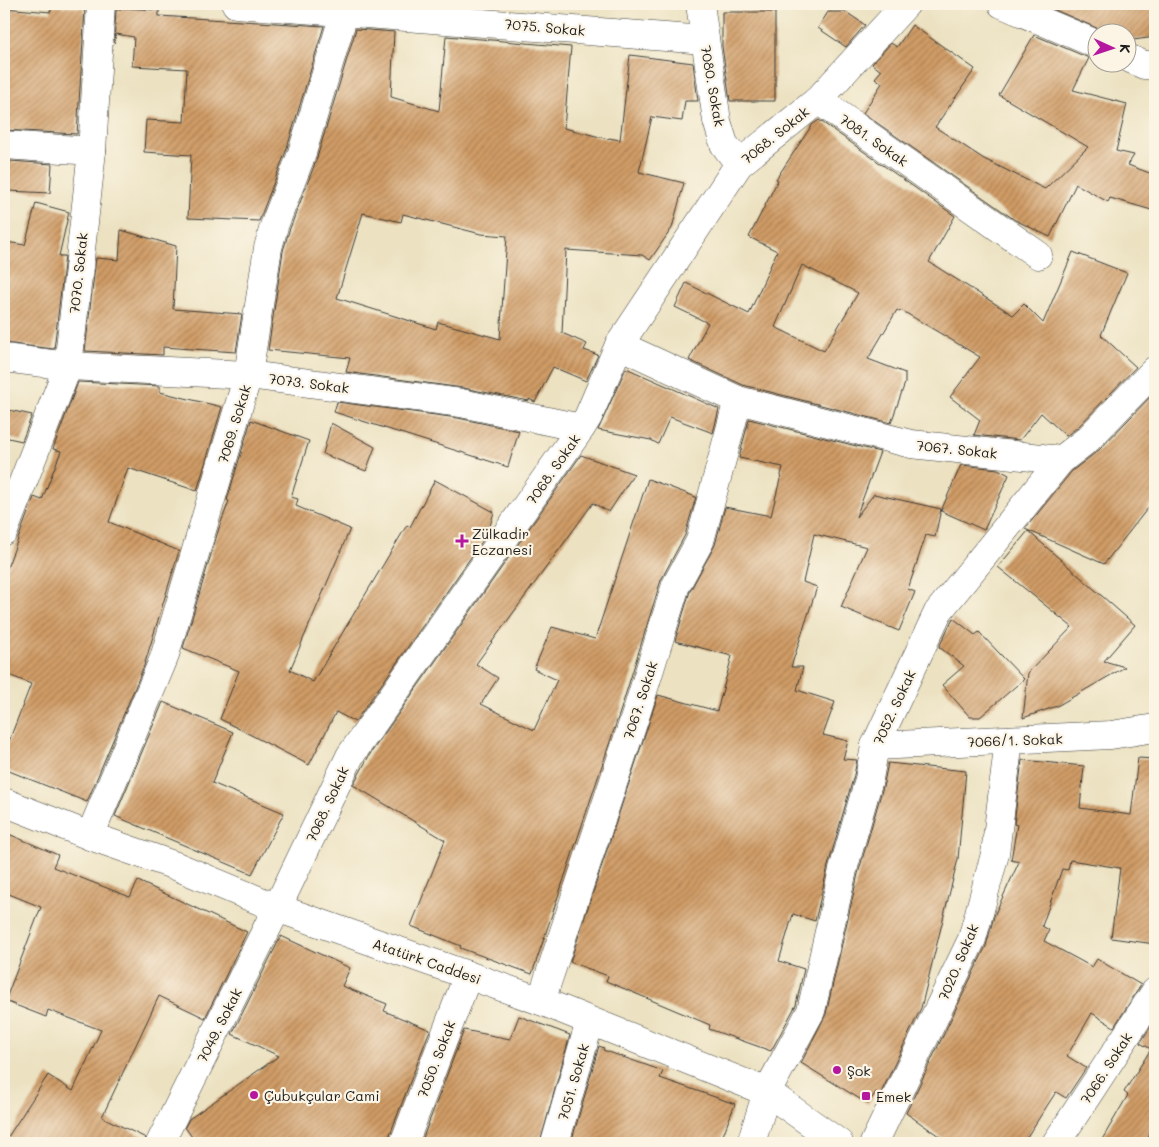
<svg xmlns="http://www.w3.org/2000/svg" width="1159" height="1147" font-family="Mali,sans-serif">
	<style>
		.building { fill: url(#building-hatch); fill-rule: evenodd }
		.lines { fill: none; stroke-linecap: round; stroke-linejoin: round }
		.street-casing { stroke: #3b3a35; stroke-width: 29 }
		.secondary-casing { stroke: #3b3a35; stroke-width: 29 }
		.street { stroke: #fff; stroke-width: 28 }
		.secondary { stroke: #fff; stroke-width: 28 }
		.poi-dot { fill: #b5179e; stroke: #fcf5e5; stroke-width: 2 }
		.labels { text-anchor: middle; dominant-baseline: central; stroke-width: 4.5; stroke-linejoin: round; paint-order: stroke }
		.street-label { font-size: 14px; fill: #1c1c1c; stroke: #fcf5e5 }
		.poi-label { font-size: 14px; fill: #1c1c1c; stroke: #fcf5e5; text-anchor: start }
	</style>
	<defs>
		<pattern id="building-hatch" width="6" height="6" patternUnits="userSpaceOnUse" patternTransform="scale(1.25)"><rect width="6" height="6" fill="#d09c66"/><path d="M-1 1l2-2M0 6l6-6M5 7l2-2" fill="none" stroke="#a87e53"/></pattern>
	</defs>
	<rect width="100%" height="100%" fill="#fcf5e5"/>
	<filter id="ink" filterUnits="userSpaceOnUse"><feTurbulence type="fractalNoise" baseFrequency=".02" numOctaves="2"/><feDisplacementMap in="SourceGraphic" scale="10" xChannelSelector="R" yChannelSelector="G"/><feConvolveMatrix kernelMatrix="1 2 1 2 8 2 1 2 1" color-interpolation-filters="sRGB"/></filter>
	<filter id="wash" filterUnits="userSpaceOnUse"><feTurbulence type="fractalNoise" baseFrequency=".0096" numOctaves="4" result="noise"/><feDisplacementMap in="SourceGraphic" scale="20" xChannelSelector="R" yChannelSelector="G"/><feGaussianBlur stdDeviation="1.12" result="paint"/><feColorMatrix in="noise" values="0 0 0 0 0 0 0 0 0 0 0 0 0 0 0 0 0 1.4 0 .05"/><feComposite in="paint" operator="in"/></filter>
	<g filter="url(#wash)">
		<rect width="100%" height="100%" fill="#ece2c2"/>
		<g id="blocks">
			<!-- building -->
			<g class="building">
				<path d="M 1041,4 L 1155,4 L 1155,37 L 1126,41 L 1126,32 L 1106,32 Z"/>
				<path d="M 51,6 L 85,8 L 77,134 L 4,130 L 4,8 L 51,12 Z"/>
				<path d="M 120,8 L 159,10 L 159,16 L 324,26 L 286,151 L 259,221 L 188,218 L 191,155 L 144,152 L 146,120 L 184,122 L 187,69 L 132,66 L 134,37 L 116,34 L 114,43 L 116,10 L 120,10 Z"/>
				<path d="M 722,12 L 775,12 L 775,101 L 730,101 L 722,46 Z"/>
				<path d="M 828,12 L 846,12 L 865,25 L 846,47 L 818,28 Z"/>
				<path d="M 912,25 L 975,69 L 935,127 L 984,159 L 1045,189 L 1088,147 L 999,95 L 1034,35 L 1089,58 L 1073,90 L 1127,104 L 1116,151 L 1134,155 L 1128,165 L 1155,175 L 1155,211 L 1110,198 L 1108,202 L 1076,184 L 1050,237 L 1015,220 L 863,113 L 882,83 L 875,78 L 881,71 L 872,64 L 891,43 L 897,47 Z"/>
				<path d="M 356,29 L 394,32 L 391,97 L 439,111 L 446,36 L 571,47 L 564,128 L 608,139 L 609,138 L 620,140 L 630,55 L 693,63 L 698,101 L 685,101 L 682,121 L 652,117 L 639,172 L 684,183 L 672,228 L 650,260 L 642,255 L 566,250 L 562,333 L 587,344 L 584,350 L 598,355 L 586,381 L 553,367 L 535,402 L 529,399 L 529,401 L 463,388 L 346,372 L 350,358 L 268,350 L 283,251 L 289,231 L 316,161 ZM 363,213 L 401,222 L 403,214 L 481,234 L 507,236 L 500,339 L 438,322 L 436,329 L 337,298 Z"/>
				<path d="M 819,120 L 955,216 L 929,262 L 1013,315 L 1024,304 L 1043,323 L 1073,252 L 1127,273 L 1101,335 L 1136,367 L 1078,427 L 1066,436 L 1041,413 L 1020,440 L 974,435 L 980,420 L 950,397 L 980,357 L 901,310 L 900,312 L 897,310 L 868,359 L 905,373 L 905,383 L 891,423 L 743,385 L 689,360 L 708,323 L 675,307 L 686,283 L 749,314 L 777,251 L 749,237 L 778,180 L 776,179 L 812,125 ZM 802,265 L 858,293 L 824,351 L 775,327 Z"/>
				<path d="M 10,161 L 52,164 L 50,193 L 8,191 Z"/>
				<path d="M 36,203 L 69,212 L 59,256 L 65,256 L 54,349 L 4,343 L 4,256 L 6,242 L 25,245 Z"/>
				<path d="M 121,230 L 176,246 L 173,309 L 242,314 L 236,352 L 163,347 L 163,355 L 85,351 L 96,258 L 119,260 Z"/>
				<path d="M 626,368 L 719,409 L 713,433 L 670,417 L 658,444 L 651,440 L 598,430 Z"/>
				<path d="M 78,382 L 160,386 L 160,392 L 222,407 L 197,491 L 128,468 L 109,522 L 179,551 L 144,666 L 87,802 L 4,769 L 4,754 L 31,684 L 4,673 L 4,576 L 34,497 L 42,500 L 61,451 L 53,449 Z"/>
				<path d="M 1155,392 L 1155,499 L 1104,564 L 1025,529 L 1072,471 L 1099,450 Z"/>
				<path d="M 337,402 L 458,418 L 519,431 L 508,467 L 334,412 Z"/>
				<path d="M 4,409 L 32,415 L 22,441 L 4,437 Z"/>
				<path d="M 749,419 L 880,452 L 856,517 L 874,494 L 941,509 L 935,537 L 926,535 L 908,589 L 915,592 L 899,631 L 841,607 L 867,547 L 814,534 L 803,582 L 817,587 L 791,667 L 803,667 L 797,690 L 835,702 L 823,735 L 848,741 L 843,759 L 857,760 L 854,775 L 828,866 L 815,921 L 793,914 L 779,961 L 804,969 L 796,1005 L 771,1051 L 709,1029 L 710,1025 L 606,981 L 608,976 L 570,962 L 658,695 L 717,711 L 732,656 L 675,641 L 690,591 L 715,545 L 725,507 L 771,516 L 783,467 L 739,458 Z"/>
				<path d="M 251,420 L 309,441 L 291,497 L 298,499 L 296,506 L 350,529 L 290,670 L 313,682 L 407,525 L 410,527 L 435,480 L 494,512 L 488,533 L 355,722 L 336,712 L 309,765 L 220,719 L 239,671 L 183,648 L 219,528 L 229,501 L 227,500 Z"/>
				<path d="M 331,423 L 375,447 L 366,471 L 323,454 Z"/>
				<path d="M 581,455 L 634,474 L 609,512 L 593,503 L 476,664 L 498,678 L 481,704 L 534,730 L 557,680 L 534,669 L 552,627 L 595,639 L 648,479 L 696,497 L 685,535 L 661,580 L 621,709 L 532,974 L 460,948 L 461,946 L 411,926 L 445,840 L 353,785 L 370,754 Z"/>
				<path d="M 961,465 L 998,469 L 1009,475 L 984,530 L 941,511 Z"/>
				<path d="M 1028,531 L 1135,625 L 1104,661 L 1125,667 L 1057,706 L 1023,718 L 1028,673 L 1072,627 L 998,567 Z"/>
				<path d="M 953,618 L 975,635 L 979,632 L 1024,679 L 980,717 L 970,717 L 942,685 L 964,666 L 939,647 Z"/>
				<path d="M 163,702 L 233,732 L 212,783 L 284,813 L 252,874 L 115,816 Z"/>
				<path d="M 1138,758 L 1155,759 L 1155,944 L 1111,938 L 1120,868 L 1070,860 L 1068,870 L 1062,869 L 1042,926 L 1049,930 L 1044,941 L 1092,967 L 1097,959 L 1141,985 L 1114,1027 L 1092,1013 L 1067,1056 L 1086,1068 L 1066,1098 L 1056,1092 L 1023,1143 L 949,1143 L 906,1113 L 986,946 L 994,916 L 1019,862 L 1011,860 L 1017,825 L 1014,824 L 1022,760 L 1084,766 L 1080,808 L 1131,815 Z"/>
				<path d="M 888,763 L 966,771 L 958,859 L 921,1008 L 880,1095 L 876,1092 L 868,1104 L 801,1063 L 826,1014 L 858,874 L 884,783 Z"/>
				<path d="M 4,832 L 58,855 L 53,867 L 130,897 L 138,881 L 247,932 L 205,1018 L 159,996 L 102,1117 L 146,1138 L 144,1143 L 4,1143 L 48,1075 L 73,1091 L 101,1030 L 48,1010 L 46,1017 L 5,1001 L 41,907 L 4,892 Z"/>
				<path d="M 281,936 L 350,968 L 342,986 L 387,1004 L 384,1011 L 430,1030 L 389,1137 L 389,1143 L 196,1143 L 185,1127 L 189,1119 L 279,1056 L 232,1034 Z"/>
				<path d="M 519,1016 L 570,1035 L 540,1143 L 421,1143 L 464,1030 L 510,1039 Z"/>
				<path d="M 1155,1020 L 1155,1125 L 1145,1143 L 1100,1143 L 1128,1095 L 1124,1092 L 1151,1049 L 1140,1043 Z"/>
				<path d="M 599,1046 L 604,1048 L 603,1050 L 663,1071 L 660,1078 L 735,1104 L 720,1143 L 571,1143 Z"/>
			</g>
		</g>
	</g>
	<g filter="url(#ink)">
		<use href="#blocks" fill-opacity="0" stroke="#3b3a35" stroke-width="1"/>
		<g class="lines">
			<defs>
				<g id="street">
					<path d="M 236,4 L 705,40"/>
					<path d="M 700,4 L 717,121 L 724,144 L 739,164"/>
					<path d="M 1002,4 L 1096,44"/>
					<path d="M 1126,57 L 1144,65 L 1155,65"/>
					<path d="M 4,145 L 92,151"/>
					<path d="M 619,345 L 738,400 L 911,444 L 1061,460"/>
					<path d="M 4,358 L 68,366 L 248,375 L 461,403 L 581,428"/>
					<path d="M 4,531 L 68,366 L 92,151 L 101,4"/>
					<path d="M 875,746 L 1111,735 L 1155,728"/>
					<path d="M 90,836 L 164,658 L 248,375 L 268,248 L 274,226 L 301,156 L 347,4"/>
					<path d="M 541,1001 L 636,714 L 676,585 L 700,541 L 738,400"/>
					<path d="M 160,1143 L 277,908 L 350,756 L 581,428 L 588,417 L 619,345 L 739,164 L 818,100"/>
					<path d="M 404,1143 L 468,975"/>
					<path d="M 555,1143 L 590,1021"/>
					<path d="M 751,1143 L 767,1092 L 811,1011 L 843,870 L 869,779 L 875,746 L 938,612 L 1061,460 L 1088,439 L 1155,370"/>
					<path d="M 874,1143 L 972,939 L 995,854 L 1009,740"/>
					<path d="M 1056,1143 L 1155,992"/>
				</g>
				<g id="secondary">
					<path d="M 906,4 L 818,100 L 1038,255"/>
					<path d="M 4,802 L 90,836 L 176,866 L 277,908 L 541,1001 L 767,1092 L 839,1143"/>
				</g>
			</defs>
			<!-- street casing -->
			<use href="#street" class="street-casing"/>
			<!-- secondary casing -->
			<use href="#secondary" class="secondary-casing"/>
			<!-- street -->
			<use href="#street" class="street"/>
			<!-- secondary -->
			<use href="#secondary" class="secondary"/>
		</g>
	</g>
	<!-- markers -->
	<g class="poi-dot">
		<path d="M459.5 533.5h5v5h5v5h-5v5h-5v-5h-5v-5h5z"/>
		<circle cx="837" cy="1070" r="5"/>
		<circle cx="254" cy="1095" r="5"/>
		<rect x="861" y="1091" width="10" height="10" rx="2.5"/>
	</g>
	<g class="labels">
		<!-- street labels -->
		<g class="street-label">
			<text transform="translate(545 27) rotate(5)">7075. Sokak</text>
			<text transform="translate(713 86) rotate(80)">7080. Sokak</text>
			<text transform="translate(775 135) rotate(-39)">7068. Sokak</text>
			<text transform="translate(874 140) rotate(35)">7081. Sokak</text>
			<text transform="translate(78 273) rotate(-84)">7070. Sokak</text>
			<text transform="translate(309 383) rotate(7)">7073. Sokak</text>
			<text transform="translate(234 424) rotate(-73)">7069. Sokak</text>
			<text transform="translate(957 449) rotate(6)">7067. Sokak</text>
			<text transform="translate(553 469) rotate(-55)">7068. Sokak</text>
			<text transform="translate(640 700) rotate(-72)">7067. Sokak</text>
			<text transform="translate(894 707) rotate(-65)">7052. Sokak</text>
			<text transform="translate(1015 740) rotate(-2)">7066/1. Sokak</text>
			<text transform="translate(327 804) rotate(-65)">7068. Sokak</text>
			<text transform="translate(427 961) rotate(19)">Atatürk Caddesi</text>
			<text transform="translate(958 962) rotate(-67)">7020. Sokak</text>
			<text transform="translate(219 1025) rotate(-63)">7049. Sokak</text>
			<text transform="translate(436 1059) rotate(-69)">7050. Sokak</text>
			<text transform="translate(1106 1068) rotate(-57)">7066. Sokak</text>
			<text transform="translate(573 1082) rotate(-74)">7051. Sokak</text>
		</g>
		<!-- poi labels -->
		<g class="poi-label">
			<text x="472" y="533">Zülkadir<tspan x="472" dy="16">Eczanesi</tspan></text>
			<text x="847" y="1070">Şok</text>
			<text x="264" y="1095">Çubukçular Cami</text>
			<text x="876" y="1096">Emek</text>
		</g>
	</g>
	<!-- margin -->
	<rect width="1159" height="1147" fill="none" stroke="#fcf5e5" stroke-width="20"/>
	<!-- north arrow -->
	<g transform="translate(1112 48) rotate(93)"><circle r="24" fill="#fcf5e5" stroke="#a29e95"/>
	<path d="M0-4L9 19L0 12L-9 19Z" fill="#b5179e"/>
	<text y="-8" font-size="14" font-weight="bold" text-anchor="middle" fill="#1c1c1c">K</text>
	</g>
</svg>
